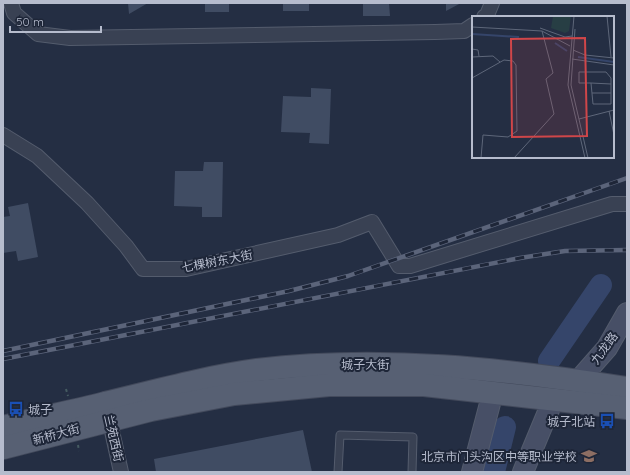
<svg xmlns="http://www.w3.org/2000/svg" width="630" height="475" font-family="Quicksand,'Noto Sans SC',sans-serif">
	<style>
		.lines { fill: none; stroke-linecap: round; stroke-linejoin: round }
		.river { stroke: #35456a; stroke-width: 22 }
		.building { fill: #404c63 }
		.lane-casing { stroke: #545c6d; stroke-width: 9 }
		.street-casing { stroke: #545c6d; stroke-width: 16 }
		.secondary-casing { stroke: #545c6d; stroke-width: 22 }
		.primary-casing { stroke: #434a5c; stroke-width: 24 }
		.path { stroke: #455b61; stroke-width: 2; stroke-dasharray: 3 3; stroke-linecap: butt }
		.lane { stroke: #394153; stroke-width: 7 }
		.street { stroke: #394153; stroke-width: 14 }
		.secondary { stroke: #474f66; stroke-width: 20 }
		.primary { stroke: #576073; stroke-width: 22 }
		.rail-casing { stroke: #5b647a; stroke-width: 4.5 }
		.rail { stroke: #1e2638; stroke-width: 3; stroke-dasharray: 9; stroke-linecap: butt }
		.labels { text-anchor: middle; dominant-baseline: central; stroke-width: 4; stroke-linejoin: round; paint-order: stroke }
		.street-label { font-size: 12px; fill: #b6bccd; stroke: #1e2638 }
		.poi-label { font-size: 12px; fill: #b6bccd; stroke: #1e2638; text-anchor: end }
		.inset-river { fill: none; stroke: #35456a; stroke-width: 2 }
		.inset-road { fill: none; stroke: #5e677a; stroke-width: 1 }
		.view { fill: #d04649; fill-opacity: 0.15; stroke: #d04649; stroke-width: 2 }
		.inset-edge { fill: none; stroke: #b6bccd; stroke-width: 2 }
	</style>
	<rect width="100%" height="100%" fill="#242e43"/>
	<g class="lines">
		<!-- river -->
		<g class="river">
			<path d="M 549,361 L 601,285"/>
			<path d="M 494,472 L 505,427"/>
		</g>
	</g>
	<!-- building -->
	<g class="building">
		<path d="M 128,3 L 148,3 L 129,14 Z"/>
		<rect x="205" y="3" width="24" height="9"/>
		<rect x="283" y="3" width="26" height="8"/>
		<path d="M 363,3 L 389,3 L 390,16 L 363,16 Z"/>
		<path d="M 446,3 L 461,3 L 446,11 Z"/>
		<path d="M 311,88 L 331,89 L 329,144 L 309,143 L 310,133 L 281,132 L 283,96 L 311,97 Z"/>
		<path d="M 204,162 L 223,162 L 222,217 L 202,217 L 202,207 L 174,206 L 175,171 L 203,171 Z"/>
		<path d="M 28,203 L 38,257 L 18,261 L 16,251 L 3,253 L 3,217 L 10,216 L 8,207 Z"/>
		<path d="M 303,430 L 312,472 L 156,472 L 154,459 Z"/>
	</g>
	<g class="lines">
		<defs>
			<path id="lane" d="M 338,472 L 340,435 L 413,437 L 412,472"/>
			<g id="street">
				<path d="M 11,3 L 14,13 L 38,34 L 70,38 L 435,32 L 464,31 L 473,25"/>
				<path d="M 484,17 L 487,15 L 492,3"/>
				<path d="M 3,135 L 37,156 L 87,203 L 126,246 L 143,269 L 186,269 L 338,235 L 372,222 L 399,266 L 410,266 L 612,204 L 627,204"/>
				<path d="M 108,413 L 121,472"/>
			</g>
			<g id="secondary">
				<path d="M 578,381 L 607,348 L 627,313"/>
				<path d="M 472,472 L 493,392"/>
				<path d="M 523,472 L 553,400"/>
			</g>
			<g id="primary">
				<path d="M 3,427 C 37,418 71,412 105,403 C 155,391 206,377 257,370 C 381,355 505,369 627,388"/>
				<path d="M 3,448 L 151,410 L 234,394 L 329,385 L 424,385 L 627,408"/>
			</g>
		</defs>
		<!-- lane casing -->
		<use href="#lane" class="lane-casing"/>
		<!-- street casing -->
		<use href="#street" class="street-casing"/>
		<!-- secondary casing -->
		<use href="#secondary" class="secondary-casing"/>
		<!-- primary casing -->
		<use href="#primary" class="primary-casing"/>
		<!-- path -->
		<g class="path">
			<path d="M 66,389 L 68,396"/>
			<path d="M 78,445 L 79,451"/>
		</g>
		<!-- lane -->
		<use href="#lane" class="lane"/>
		<!-- street -->
		<use href="#street" class="street"/>
		<!-- secondary -->
		<use href="#secondary" class="secondary"/>
		<!-- primary -->
		<use href="#primary" class="primary"/>
		<defs>
			<g id="rail">
				<path d="M 3,351 L 289,291 L 348,276 L 627,178"/>
				<path d="M 3,359 L 520,258 L 565,251 L 627,250"/>
			</g>
		</defs>
		<!-- rail casing -->
		<use href="#rail" class="rail-casing"/>
		<!-- rail -->
		<use href="#rail" class="rail"/>
	</g>
	<!-- icons -->
	<defs>
		<symbol id="bus-bare" viewBox="-9 -9 18 18"><path d="M-5-6H5V4H4V6H2V4H-2V6H-4V4H-5ZM-3.5-4V0h7V-4ZM-3.5 1.2v1.5H-2V1.2ZM2 1.2v1.5H3.5V1.2Z" fill="#1a4fb4" stroke="#1e2638" stroke-width="2.5" paint-order="stroke"/></symbol>
		<symbol id="school-bare" viewBox="-9 -9 18 18"><path d="M0-5L7-2L0 1L-7-2ZM-4 1L0 2.5L4 1V4Q0 6-4 4Z" fill="#8d6e63" stroke="#1e2638" stroke-width="2.5" paint-order="stroke"/></symbol>
	</defs>
	<g fill-rule="evenodd">
		<use href="#bus-bare" x="5" y="398" width="22" height="22"/>
		<use href="#bus-bare" x="596" y="410" width="22" height="22"/>
		<use href="#school-bare" x="578" y="445" width="22" height="22"/>
	</g>
	<g class="labels">
		<!-- street labels -->
		<g class="street-label">
			<text transform="translate(217 261) rotate(-11)">七棵树东大街</text>
			<text transform="translate(604 348) rotate(-54)">九龙路</text>
			<text x="365" y="364">城子大街</text>
			<text transform="translate(56 434) rotate(-15)">新桥大街</text>
			<text transform="translate(114 438) rotate(77)">兰苑西街</text>
		</g>
		<!-- poi labels -->
		<g class="poi-label">
			<text x="28" y="409" text-anchor="start">城子</text>
			<text x="595" y="421">城子北站</text>
			<text x="577" y="456">北京市门头沟区中等职业学校</text>
		</g>
	</g>
	<!-- overview -->
	<g transform="translate(472 16)">
		<rect width="142" height="142" fill="#242e43"/>
		<path d="M 81,0 L 99,0 L 97,15 L 93,17 L 79,12 Z" fill="#273e44"/>
		<path class="inset-river" d="M 0,18 L 47,21M 83,27 L 95,35M 106,41 L 142,46"/>
		<path class="inset-road" d="M 102,0 L 96,69 L 113,142M 135,0 L 139,41M 0,11 L 70,15 L 98,30M 68,12 L 93,21 L 100,20M 103,13 L 99,69 L 116,142M 0,33 L 6,34 L 7,40M 101,34 L 113,39 L 142,42M 0,41 L 21,40 L 28,46M 100,43 L 142,49M 107,56 L 134,56 L 139,62 L 139,88 L 121,88 L 119,67 L 107,67 ZM 0,62 L 32,44 L 41,45 L 44,49 L 45,115 L 36,121 L 11,119 L 9,142M 119,67 L 139,68M 120,77 L 139,77M 137,95 L 142,119M 107,103 L 142,94M 42,142 L 82,98 L 74,63 L 81,57 L 70,15"/>
		<path class="view" d="M 113,22 L 115,120 L 40,121 L 39,23 Z"/>
		<rect width="142" height="142" class="inset-edge"/>
	</g>
	<!-- border -->
	<rect width="630" height="475" fill="none" stroke="#b6bccd" stroke-width="8"/>
	<!-- scale -->
	<path d="M10 26v6h91v-6" fill="none" stroke="#b6bccd" stroke-width="2"/>
	<text x="16" y="26" font-size="12" fill="#b6bccd" stroke="#1e2638" stroke-width="3" paint-order="stroke">50 m</text>
</svg>
